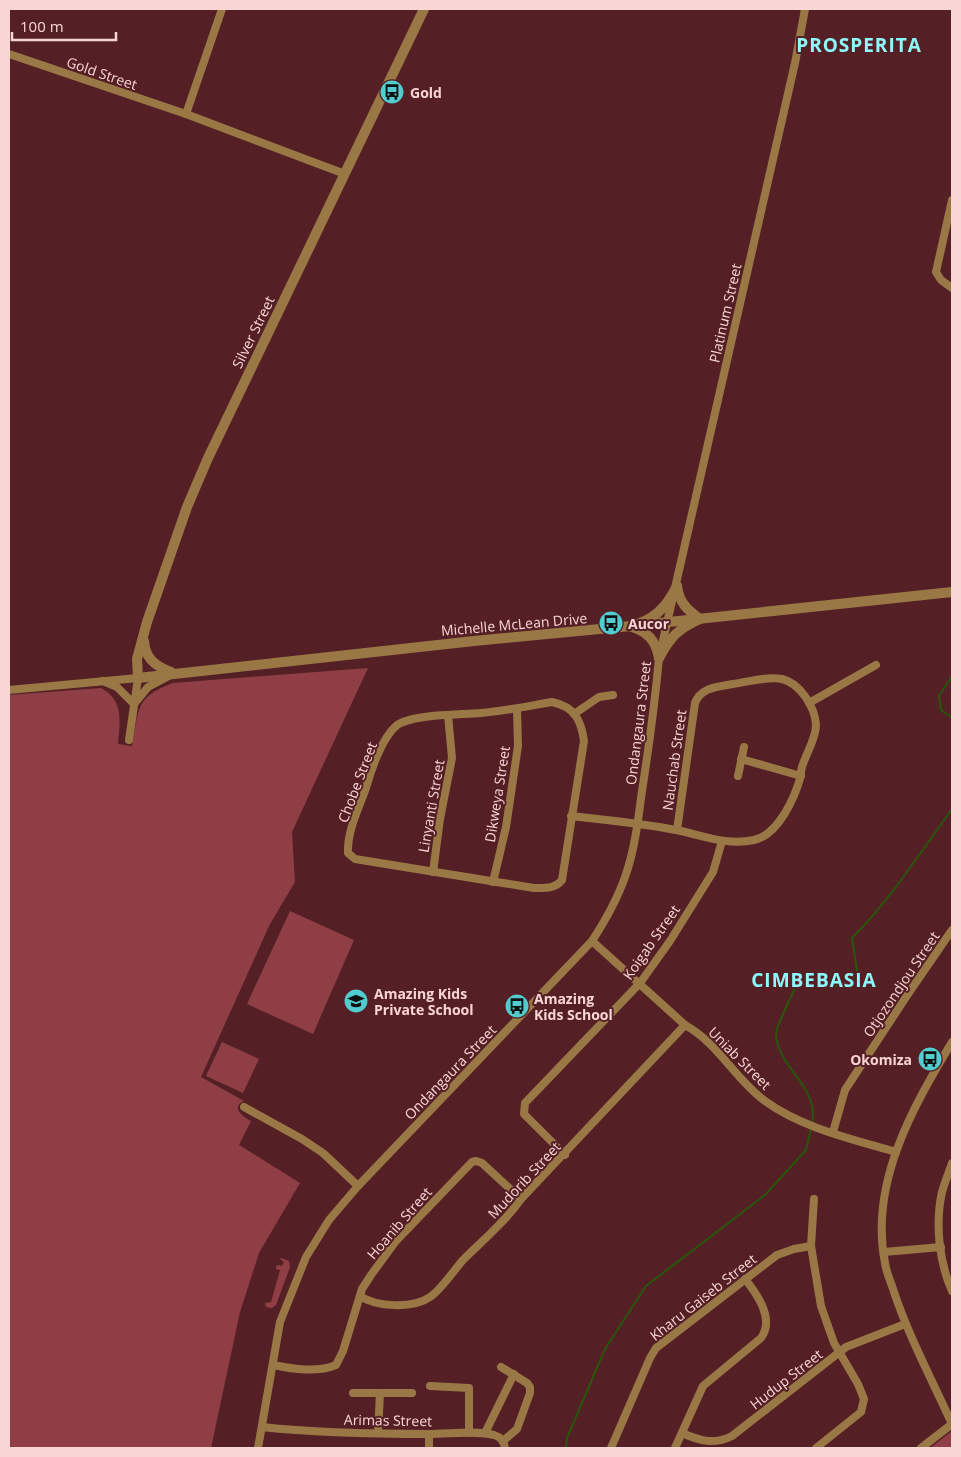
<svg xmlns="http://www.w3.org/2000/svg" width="961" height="1457" font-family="'Open Sans',sans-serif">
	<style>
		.green { fill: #8f3e46 }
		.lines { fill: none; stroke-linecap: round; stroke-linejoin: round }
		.stream { stroke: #27560a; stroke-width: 2 }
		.minor { stroke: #997846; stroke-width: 8 }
		.tertiary { stroke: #997846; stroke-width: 10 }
		.labels { text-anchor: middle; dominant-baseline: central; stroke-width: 4; stroke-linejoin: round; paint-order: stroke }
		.street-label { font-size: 14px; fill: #f9d5d6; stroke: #552025 }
		.poi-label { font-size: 14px; font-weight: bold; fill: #f9d5d6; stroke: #552025; text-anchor: start }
		.district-label { font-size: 19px; font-weight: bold; letter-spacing: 1px; fill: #8df9fa; stroke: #552025 }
	</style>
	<rect width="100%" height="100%" fill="#552025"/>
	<!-- green -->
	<g class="green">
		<path d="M 368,668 L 292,832 L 295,882 L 270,924 L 201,1077 L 244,1101 C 230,1107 243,1117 251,1121 L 239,1145 L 300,1183 L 259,1253 L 240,1312 L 211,1448 L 9,1448 L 9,695 L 101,688 C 124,700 120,721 118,744 L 132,746 C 140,710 133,698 173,683 Z"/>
		<path d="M 290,911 L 354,940 L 313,1034 L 247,1004 Z"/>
		<path d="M 222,1042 L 259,1059 L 243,1093 L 206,1076 Z"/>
		<path d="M 281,1258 L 289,1261 L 290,1267 L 276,1305 L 272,1308 L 266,1307 L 265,1303 L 271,1302 L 280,1270 L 276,1269 L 276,1266 L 279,1265 L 282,1266 L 284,1262 L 280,1259 Z"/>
		<path d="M 952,1431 L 952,1448 L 930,1448 Z"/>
	</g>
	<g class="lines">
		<!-- stream -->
		<g class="stream">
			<path d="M 952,676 L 939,696 L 941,710 L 952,718"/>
			<path d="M 812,1124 C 820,1086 777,1068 776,1034 C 776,1026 793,993 797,984 L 836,986 L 858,977 L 852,938 C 890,900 920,853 952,809"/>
			<path d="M 566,1448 L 567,1438 L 605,1349 L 646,1286 L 765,1195 L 806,1150 L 811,1129"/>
		</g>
		<!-- minor -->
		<g class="minor">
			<path d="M 9,54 L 186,114 L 345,174"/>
			<path d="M 186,114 L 222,9"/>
			<path d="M 952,200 L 936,272 L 941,280 L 952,288"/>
			<path d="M 103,681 L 117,687 L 134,704 L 148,687 L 167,677"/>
			<path d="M 9,690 L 138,678 L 129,740"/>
			<path d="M 552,702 C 575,707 581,720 584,741 L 562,880 C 555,889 545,888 534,888 L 355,859 L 348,853 C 347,831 359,808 366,788 C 371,770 382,738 396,726 C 410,714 461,715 481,713 C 505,711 529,706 552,702 Z"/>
			<path d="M 809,703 L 876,665"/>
			<path d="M 574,714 L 599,697 L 613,695"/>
			<path d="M 741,759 L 801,776"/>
			<path d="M 738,776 L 744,747"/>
			<path d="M 571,816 C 606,820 642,823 676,830 C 702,835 727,846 754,840 C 778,835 795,798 801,775 C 801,772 801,768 803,764 C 807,752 816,738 816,725 C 815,707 800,683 782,679 C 767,676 748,682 733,684 C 718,687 701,687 695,703 L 677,830"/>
			<path d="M 433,872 L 440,819 L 452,758 L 448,715"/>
			<path d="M 493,882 L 506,827 L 518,746 L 517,709"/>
			<path d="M 592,941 L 685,1025 C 718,1043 735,1079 765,1101 C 802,1128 852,1139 896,1152"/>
			<path d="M 244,1107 L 302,1139 L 323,1153 L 358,1186"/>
			<path d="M 833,1132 L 845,1090 L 908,994 L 952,930"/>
			<path d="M 565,1155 L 524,1114 L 525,1103 L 640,983 L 670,941 L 713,872 L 722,841"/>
			<path d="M 952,1163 C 949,1172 945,1182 942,1192 C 935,1223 939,1262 952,1291"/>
			<path d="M 814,1199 L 811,1246 L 821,1306 L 834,1343 L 858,1384 L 864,1399 L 861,1412 L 816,1448"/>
			<path d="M 884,1252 L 941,1247"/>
			<path d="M 360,1296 C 376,1307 413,1309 430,1297 C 441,1290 454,1270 463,1260 C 483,1240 505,1222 521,1199 L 685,1025"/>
			<path d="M 273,1365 C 293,1369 317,1373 336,1365 L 343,1351 L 362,1289 L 371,1275 L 396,1241 L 472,1162 L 476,1161 L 482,1163 L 521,1199"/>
			<path d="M 501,1367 L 527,1383 L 530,1387 L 530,1393 L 517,1429 L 503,1441"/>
			<path d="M 430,1386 L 469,1388 L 469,1433"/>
			<path d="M 353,1393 L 412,1393"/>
			<path d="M 952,1424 C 932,1380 909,1337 894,1292 C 891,1282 886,1272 885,1263 C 869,1183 913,1107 952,1042"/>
			<path d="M 262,1427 C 317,1433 374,1434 429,1434 C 450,1434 474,1430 494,1435 C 501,1437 504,1441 505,1448"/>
			<path d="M 378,1433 L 380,1393"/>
			<path d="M 485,1433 L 514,1374"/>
			<path d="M 682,1433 C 700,1441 714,1445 732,1436 L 846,1347 L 905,1324"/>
			<path d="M 258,1448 L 280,1322 L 306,1257 L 329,1220 L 358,1186 L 592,941 C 605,921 617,900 625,877 C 635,849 638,820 642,791 C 649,746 655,702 659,658 L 795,63 L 805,9"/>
			<path d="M 429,1448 L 429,1434"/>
			<path d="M 611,1448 L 650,1358 L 656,1348 L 777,1255 L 794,1249 L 811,1246"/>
			<path d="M 675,1448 L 703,1386 L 761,1338 C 775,1319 757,1294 745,1279"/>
			<path d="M 921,1448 L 952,1424"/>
		</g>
		<!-- tertiary -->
		<g class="tertiary">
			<path d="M 424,9 L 208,458 L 187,507 L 147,622 L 137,659 L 138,678 L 474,641 L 631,626 L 952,592"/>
			<path d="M 640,623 C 659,616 668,603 677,586"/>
			<path d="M 632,627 C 648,632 656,641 659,658"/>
			<path d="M 144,641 C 145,658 155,666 171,672"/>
			<path d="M 659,658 C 671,636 678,629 700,619 C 687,610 679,602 677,586"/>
		</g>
	</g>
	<!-- icons -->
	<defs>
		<symbol id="bus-disc" viewBox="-11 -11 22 22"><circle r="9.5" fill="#52cdcf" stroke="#552025"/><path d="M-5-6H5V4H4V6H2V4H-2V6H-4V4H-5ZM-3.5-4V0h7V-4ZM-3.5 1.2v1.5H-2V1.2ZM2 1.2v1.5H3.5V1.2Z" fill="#111"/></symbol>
		<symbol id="school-disc" viewBox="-11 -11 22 22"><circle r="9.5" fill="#52cdcf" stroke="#552025"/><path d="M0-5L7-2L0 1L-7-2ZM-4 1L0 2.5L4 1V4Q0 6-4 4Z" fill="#111"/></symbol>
	</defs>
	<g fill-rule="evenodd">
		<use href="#bus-disc" x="378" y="78" width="28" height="28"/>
		<use href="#bus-disc" x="597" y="609" width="28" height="28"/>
		<use href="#school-disc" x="342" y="987" width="28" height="28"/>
		<use href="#bus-disc" x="503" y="992" width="28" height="28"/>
		<use href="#bus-disc" x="916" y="1045" width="28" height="28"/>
	</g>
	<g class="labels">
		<!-- street labels -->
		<g class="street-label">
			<text transform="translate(102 73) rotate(19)">Gold Street</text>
			<text transform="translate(725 313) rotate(-77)">Platinum Street</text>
			<text transform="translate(253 332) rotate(-64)">Silver Street</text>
			<text transform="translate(514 624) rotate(-5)">Michelle McLean Drive</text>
			<text transform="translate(638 723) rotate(-83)">Ondangaura Street</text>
			<text transform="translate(674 760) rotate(-82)">Nauchab Street</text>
			<text transform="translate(357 782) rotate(-69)">Chobe Street</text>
			<text transform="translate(497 794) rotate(-81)">Dikweya Street</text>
			<text transform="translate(431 806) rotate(-80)">Linyanti Street</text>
			<text transform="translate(651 942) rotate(-55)">Koigab Street</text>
			<text transform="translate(901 984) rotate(-56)">Otjozondjou Street</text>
			<text transform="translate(740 1058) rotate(45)">Uniab Street</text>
			<text transform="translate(450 1072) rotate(-46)">Ondangaura Street</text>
			<text transform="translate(524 1180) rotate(-47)">Mudorib Street</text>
			<text transform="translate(399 1223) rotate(-49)">Hoanib Street</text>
			<text transform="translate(703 1297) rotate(-38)">Kharu Gaiseb Street</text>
			<text transform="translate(786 1379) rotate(-38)">Hudup Street</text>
			<text transform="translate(388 1420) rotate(1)">Arimas Street</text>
		</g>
		<!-- poi labels -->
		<g class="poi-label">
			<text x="410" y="92">Gold</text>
			<text x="628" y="623">Aucor</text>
			<text x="374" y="993">Amazing Kids<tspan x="374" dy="16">Private School</tspan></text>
			<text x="534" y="998">Amazing<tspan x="534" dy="16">Kids School</tspan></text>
			<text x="912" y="1059" text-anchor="end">Okomiza</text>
		</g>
		<!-- district labels -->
		<g class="district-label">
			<text x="859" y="45">PROSPERITA</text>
			<text x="814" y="980">CIMBEBASIA</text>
		</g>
	</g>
	<!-- border -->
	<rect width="961" height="1457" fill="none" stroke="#f9d5d6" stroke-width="20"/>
	<!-- scale -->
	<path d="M12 32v8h104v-8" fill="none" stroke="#f9d5d6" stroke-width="2.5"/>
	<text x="20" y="32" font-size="15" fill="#f9d5d6" stroke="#552025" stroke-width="4" paint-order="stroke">100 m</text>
</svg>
